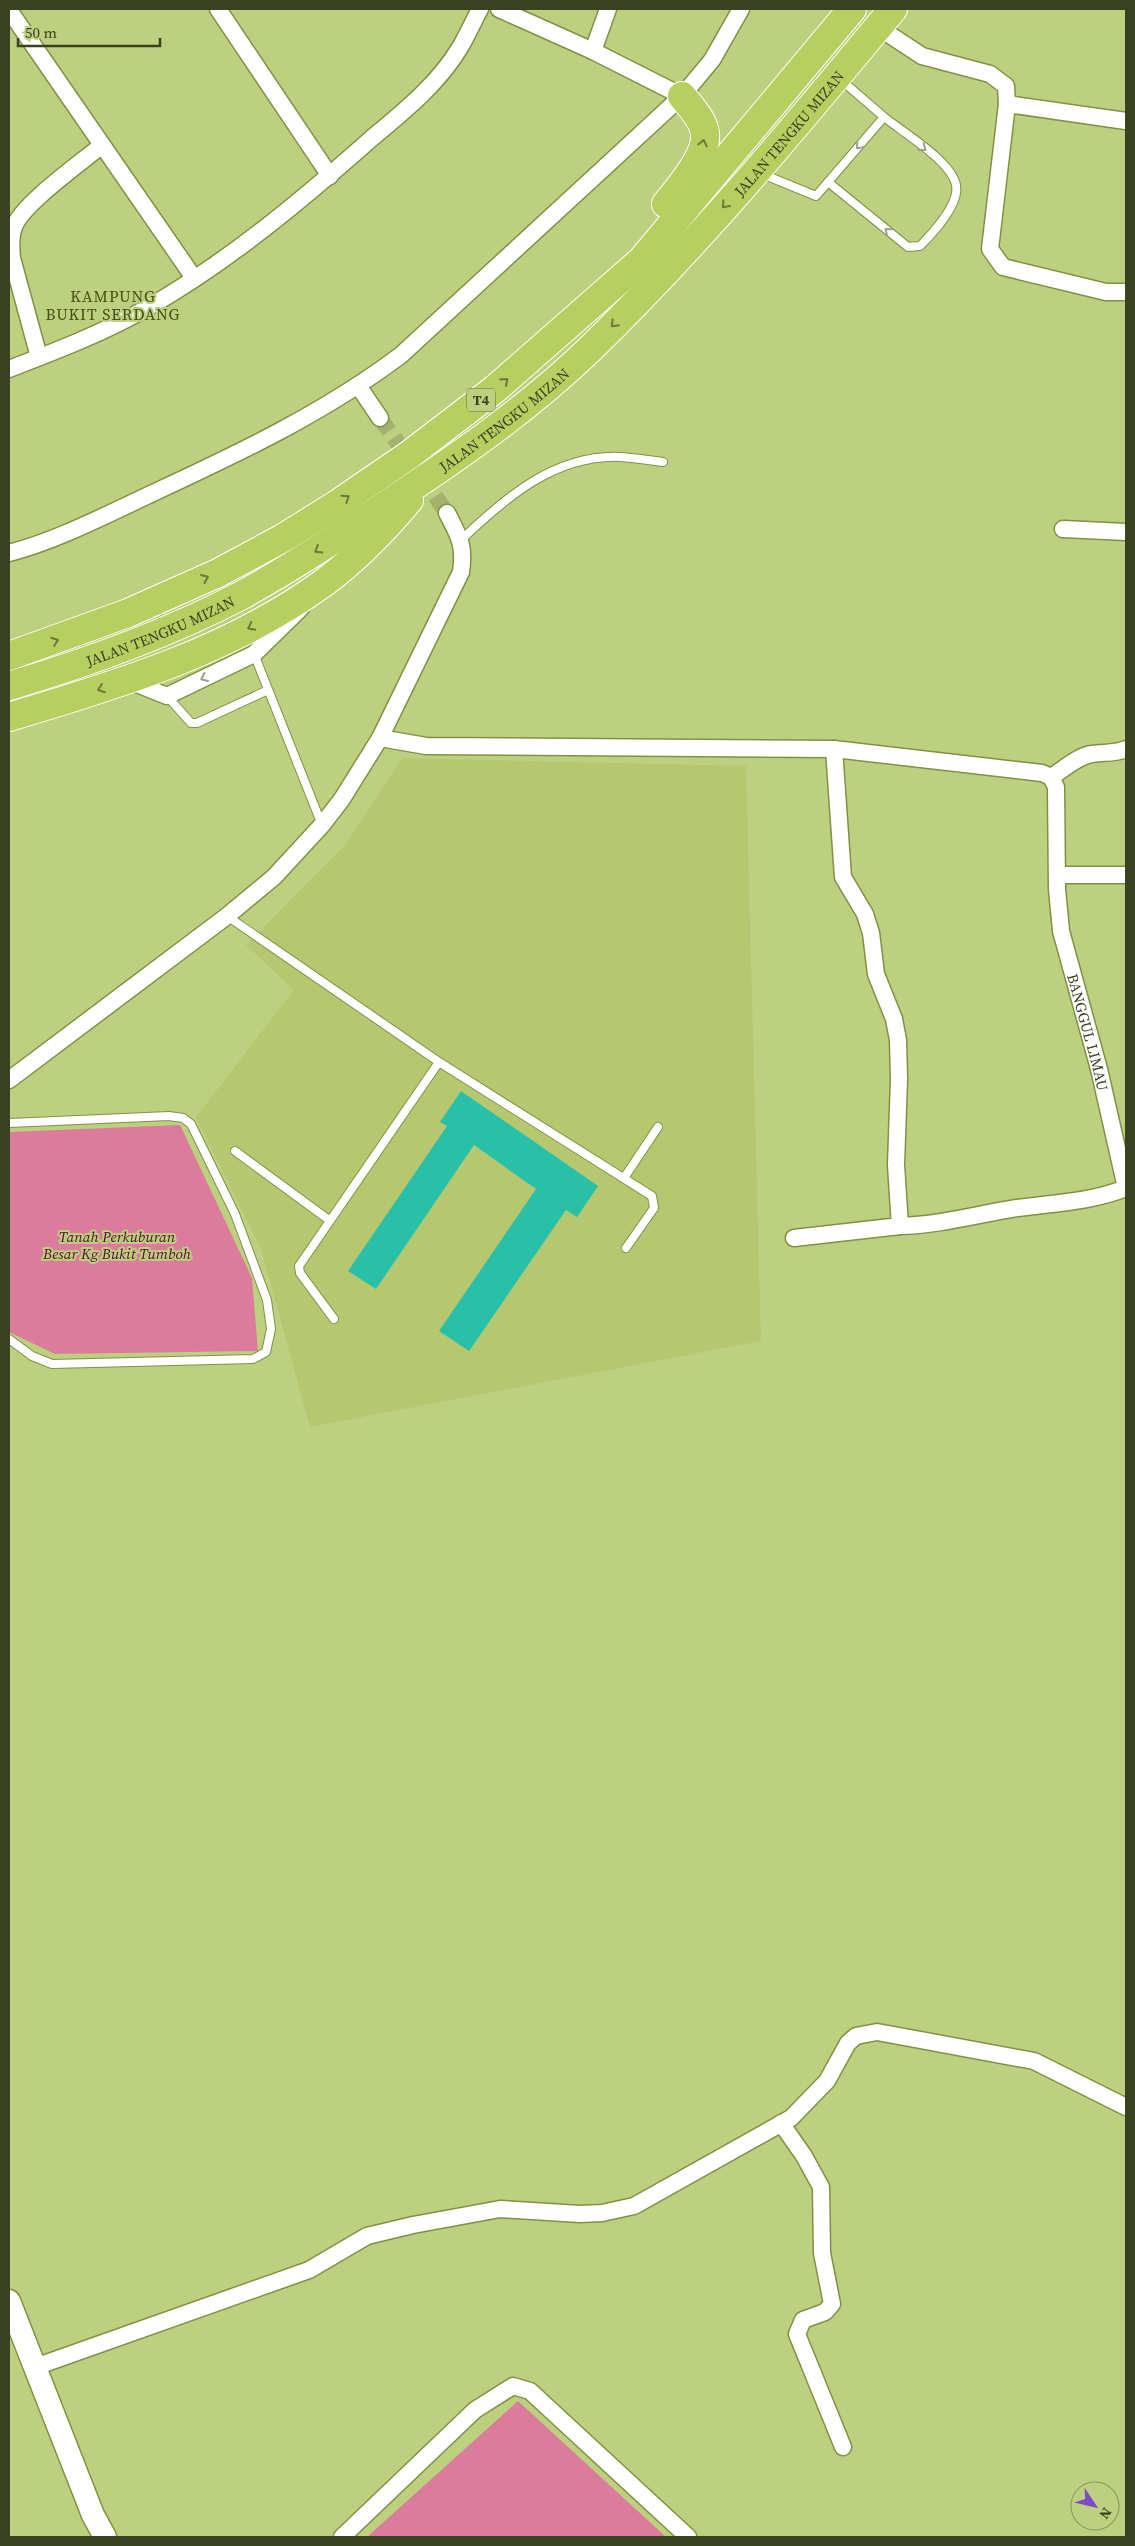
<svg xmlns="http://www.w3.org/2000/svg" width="1135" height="2546" font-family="'Source Serif 4',serif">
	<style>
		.built { fill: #b5c870 }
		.green { fill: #dc7c9c }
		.building { fill: #28c0a9 }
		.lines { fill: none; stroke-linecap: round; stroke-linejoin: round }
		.street-tunnel { stroke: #a3b36d; stroke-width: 16; stroke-dasharray: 16 8; stroke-linecap: butt }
		.lane-casing { stroke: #809143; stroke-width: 10 }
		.street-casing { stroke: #809143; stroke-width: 19 }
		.secondary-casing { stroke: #809143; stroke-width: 25 }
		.highway-casing { stroke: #fff; stroke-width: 30 }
		.lane { stroke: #fff; stroke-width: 8 }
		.street { stroke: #fff; stroke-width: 16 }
		.secondary { stroke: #fff; stroke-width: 22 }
		.highway { stroke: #b7ce61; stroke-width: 28 }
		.oneway { stroke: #6c793a }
		.oneway2 { stroke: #9ca090 }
		.labels { text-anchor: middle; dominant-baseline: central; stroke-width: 4; stroke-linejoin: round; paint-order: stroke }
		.shield { fill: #bdd080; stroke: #616c3d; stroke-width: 1 }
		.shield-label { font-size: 14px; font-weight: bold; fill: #3a4120 }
		.street-label { font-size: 15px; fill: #3a4120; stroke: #bdd080 }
		.park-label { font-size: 15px; font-style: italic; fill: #580b2e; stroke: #bdd080 }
		.neighbourhood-label { font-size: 16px; letter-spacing: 1px; fill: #455013; stroke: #bdd080 }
	</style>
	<rect width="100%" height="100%" fill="#bdd080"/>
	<!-- built -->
	<path class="built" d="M 402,758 L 746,766 L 761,1341 L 310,1427 L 261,1249 L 196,1117 L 294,990 L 246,945 L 346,844 Z"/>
	<!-- green -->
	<g class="green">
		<path d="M 180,1125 L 252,1278 L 258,1351 L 55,1354 L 9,1332 L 9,1132 Z"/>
		<path d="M 518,2401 L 666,2537 L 367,2537 Z"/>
	</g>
	<!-- building -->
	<path class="building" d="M 461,1091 L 598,1186 L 577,1217 L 566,1210 L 469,1351 L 439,1331 L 536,1189 L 474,1145 L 376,1289 L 348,1271 L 447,1126 L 440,1122 Z"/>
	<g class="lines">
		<!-- street-tunnel -->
		<path class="street-tunnel" d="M 380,418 L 447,513"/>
		<defs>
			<g id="lane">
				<path d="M 760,173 L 816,196 L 884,117 L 840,79"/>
				<path d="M 828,182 L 908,247 L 920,246 C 932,234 960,204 956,185 C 951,161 904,133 884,117"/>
				<path d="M 461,540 C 505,498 555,454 621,457 C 635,458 649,460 663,462"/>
				<path d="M 254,654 L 322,825"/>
				<path d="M 167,696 L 191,723 L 197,723 L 268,690"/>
				<path d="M 227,916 L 439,1062 L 652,1196 L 654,1208 L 626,1248"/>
				<path d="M 9,1123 L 169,1116 L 183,1118 L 191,1124 L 235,1214 L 267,1300 L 271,1329 L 266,1352 L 253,1359 L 52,1364 L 32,1356 L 9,1339"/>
				<path d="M 235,1151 L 329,1220"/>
				<path d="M 624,1178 L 658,1127"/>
				<path d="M 334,1319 L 300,1273 L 299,1266 L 439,1062"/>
			</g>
			<g id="street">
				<path d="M 218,9 L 330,176"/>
				<path d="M 499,9 L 593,51 L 682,96"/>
				<path d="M 9,10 L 194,278"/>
				<path d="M 878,27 L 922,56 L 990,74 L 1006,86 L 1007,104 L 990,249 L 1003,267 L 1106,292 L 1126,292"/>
				<path d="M 593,51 L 608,9"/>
				<path d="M 1007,104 L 1126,121"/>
				<path d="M 39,357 L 12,258 C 11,248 10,237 14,227 C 22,204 82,162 102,145"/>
				<path d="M 9,369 C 56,351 103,333 147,308 C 228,262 302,200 372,138 C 403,112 438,84 459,49 C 467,36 473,22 480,9"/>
				<path d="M 359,387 L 380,418"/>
				<path d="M 1063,529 L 1126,532"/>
				<path d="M 9,553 C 58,540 106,515 153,493 C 239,453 324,413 401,355 L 682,96 L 712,60 L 741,9"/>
				<path d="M 127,680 L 167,696 L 254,654 L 301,608"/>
				<path id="s1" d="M 380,738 L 426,746 L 834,749 L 1042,773 L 1051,777 L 1056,787 L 1057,889 L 1061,931 L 1099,1069 L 1126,1188"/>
				<path d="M 1051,777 C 1063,770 1077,756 1092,754 C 1104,752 1114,754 1126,749"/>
				<path d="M 1058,875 L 1126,875"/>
				<path d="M 9,1080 L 227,916 L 274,877 L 322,825 L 342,799 L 380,738 L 461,572 C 465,545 459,536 447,513"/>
				<path d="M 900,1226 C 941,1225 978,1214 1017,1208 C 1054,1203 1091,1202 1126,1188"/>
				<path d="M 794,1238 L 900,1226 L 896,1165 L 899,1079 L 898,1040 L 894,1019 L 876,974 L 871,933 L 865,914 L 843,877 L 834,749"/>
				<path d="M 781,2123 L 804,2156 L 821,2187 L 822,2253 L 832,2304 L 825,2312 L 803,2320 L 797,2334 L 843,2447"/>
				<path d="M 35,2367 L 309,2270 L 367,2236 L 413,2225 L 500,2209 L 580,2214 L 602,2213 L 634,2206 L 791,2118 L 827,2081 L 848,2043 L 856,2036 L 877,2032 L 1034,2061 L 1126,2107"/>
				<path d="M 342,2537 L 475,2410 L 513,2386 L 530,2391 L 688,2537"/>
			</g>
			<path id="secondary" d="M 9,2301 L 93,2515 L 105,2537"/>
			<g id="highway">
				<path d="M 666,204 C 679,188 708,155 705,133 C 703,119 690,106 682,96"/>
				<path d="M 9,656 L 128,613 L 218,573 L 283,538 L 336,505 L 409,455 L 495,389 L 642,260 L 852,9"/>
				<path id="s2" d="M 9,686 C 89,662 168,634 242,595 C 295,566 346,532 396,498 C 464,453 532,405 590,349 C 699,243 797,125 893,9"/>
				<path d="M 9,717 C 117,685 229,651 322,584 C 355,560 383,531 409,500"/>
			</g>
		</defs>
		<!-- lane casing -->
		<use href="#lane" class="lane-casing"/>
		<!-- street casing -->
		<use href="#street" class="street-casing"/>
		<!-- secondary casing -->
		<use href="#secondary" class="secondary-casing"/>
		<!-- highway casing -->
		<use href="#highway" class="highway-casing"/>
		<!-- lane -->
		<use href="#lane" class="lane"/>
		<!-- street -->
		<use href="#street" class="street"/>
		<!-- secondary -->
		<use href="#secondary" class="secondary"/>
		<!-- highway -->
		<use href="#highway" class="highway"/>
	</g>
	<!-- one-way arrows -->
	<defs><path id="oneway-chevron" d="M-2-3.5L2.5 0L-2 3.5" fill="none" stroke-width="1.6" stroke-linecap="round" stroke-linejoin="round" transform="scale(1.25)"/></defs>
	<g class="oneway">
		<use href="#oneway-chevron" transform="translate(703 143) rotate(-78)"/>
		<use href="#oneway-chevron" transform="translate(725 205) rotate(132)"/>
		<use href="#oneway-chevron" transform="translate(614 324) rotate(135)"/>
		<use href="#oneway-chevron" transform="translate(505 381) rotate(-42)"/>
		<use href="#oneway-chevron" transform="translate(346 498) rotate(-35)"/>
		<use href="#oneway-chevron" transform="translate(318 550) rotate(148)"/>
		<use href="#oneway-chevron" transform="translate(205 578) rotate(-24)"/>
		<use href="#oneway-chevron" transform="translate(251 627) rotate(153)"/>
		<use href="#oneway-chevron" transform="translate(55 641) rotate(-20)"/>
		<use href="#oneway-chevron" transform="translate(101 689) rotate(160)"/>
	</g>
	<g class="oneway2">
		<use href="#oneway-chevron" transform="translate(859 146) rotate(131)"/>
		<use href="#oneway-chevron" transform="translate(923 148) rotate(38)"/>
		<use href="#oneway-chevron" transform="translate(888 231) rotate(-141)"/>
		<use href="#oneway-chevron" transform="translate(204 678) rotate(155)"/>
	</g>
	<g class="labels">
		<!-- shield labels -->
		<rect class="shield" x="467" y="388.5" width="28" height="23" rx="4"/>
		<g class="shield-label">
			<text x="481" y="400">T4</text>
		</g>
		<!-- street labels -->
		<g class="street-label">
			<text stroke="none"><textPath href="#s2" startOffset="971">JALAN TENGKU MIZAN</textPath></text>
			<text stroke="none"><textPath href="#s2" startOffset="566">JALAN TENGKU MIZAN</textPath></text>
			<text stroke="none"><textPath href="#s2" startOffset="161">JALAN TENGKU MIZAN</textPath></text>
			<text stroke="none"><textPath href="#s1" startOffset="934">BANGGUL LIMAU</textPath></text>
		</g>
		<!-- park labels -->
		<g class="park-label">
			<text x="117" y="1236">Tanah Perkuburan<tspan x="117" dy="17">Besar Kg Bukit Tumboh</tspan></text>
		</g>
		<!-- neighbourhood labels -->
		<g class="neighbourhood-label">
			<text x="113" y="296">KAMPUNG<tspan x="113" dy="18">BUKIT SERDANG</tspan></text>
		</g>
	</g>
	<!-- border -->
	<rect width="1135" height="2546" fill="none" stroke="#3a4120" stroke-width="20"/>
	<!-- north arrow -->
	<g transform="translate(1095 2506) rotate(125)"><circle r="24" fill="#bdd080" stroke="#89975a"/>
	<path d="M0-4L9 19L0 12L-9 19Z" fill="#7d4bc3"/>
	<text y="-8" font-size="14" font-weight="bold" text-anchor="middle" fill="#3a4120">N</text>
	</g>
	<!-- scale -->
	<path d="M18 38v8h142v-8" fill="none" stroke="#3a4120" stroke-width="2.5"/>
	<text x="25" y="38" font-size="15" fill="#3a4120" stroke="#bdd080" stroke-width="4" paint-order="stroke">50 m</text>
</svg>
